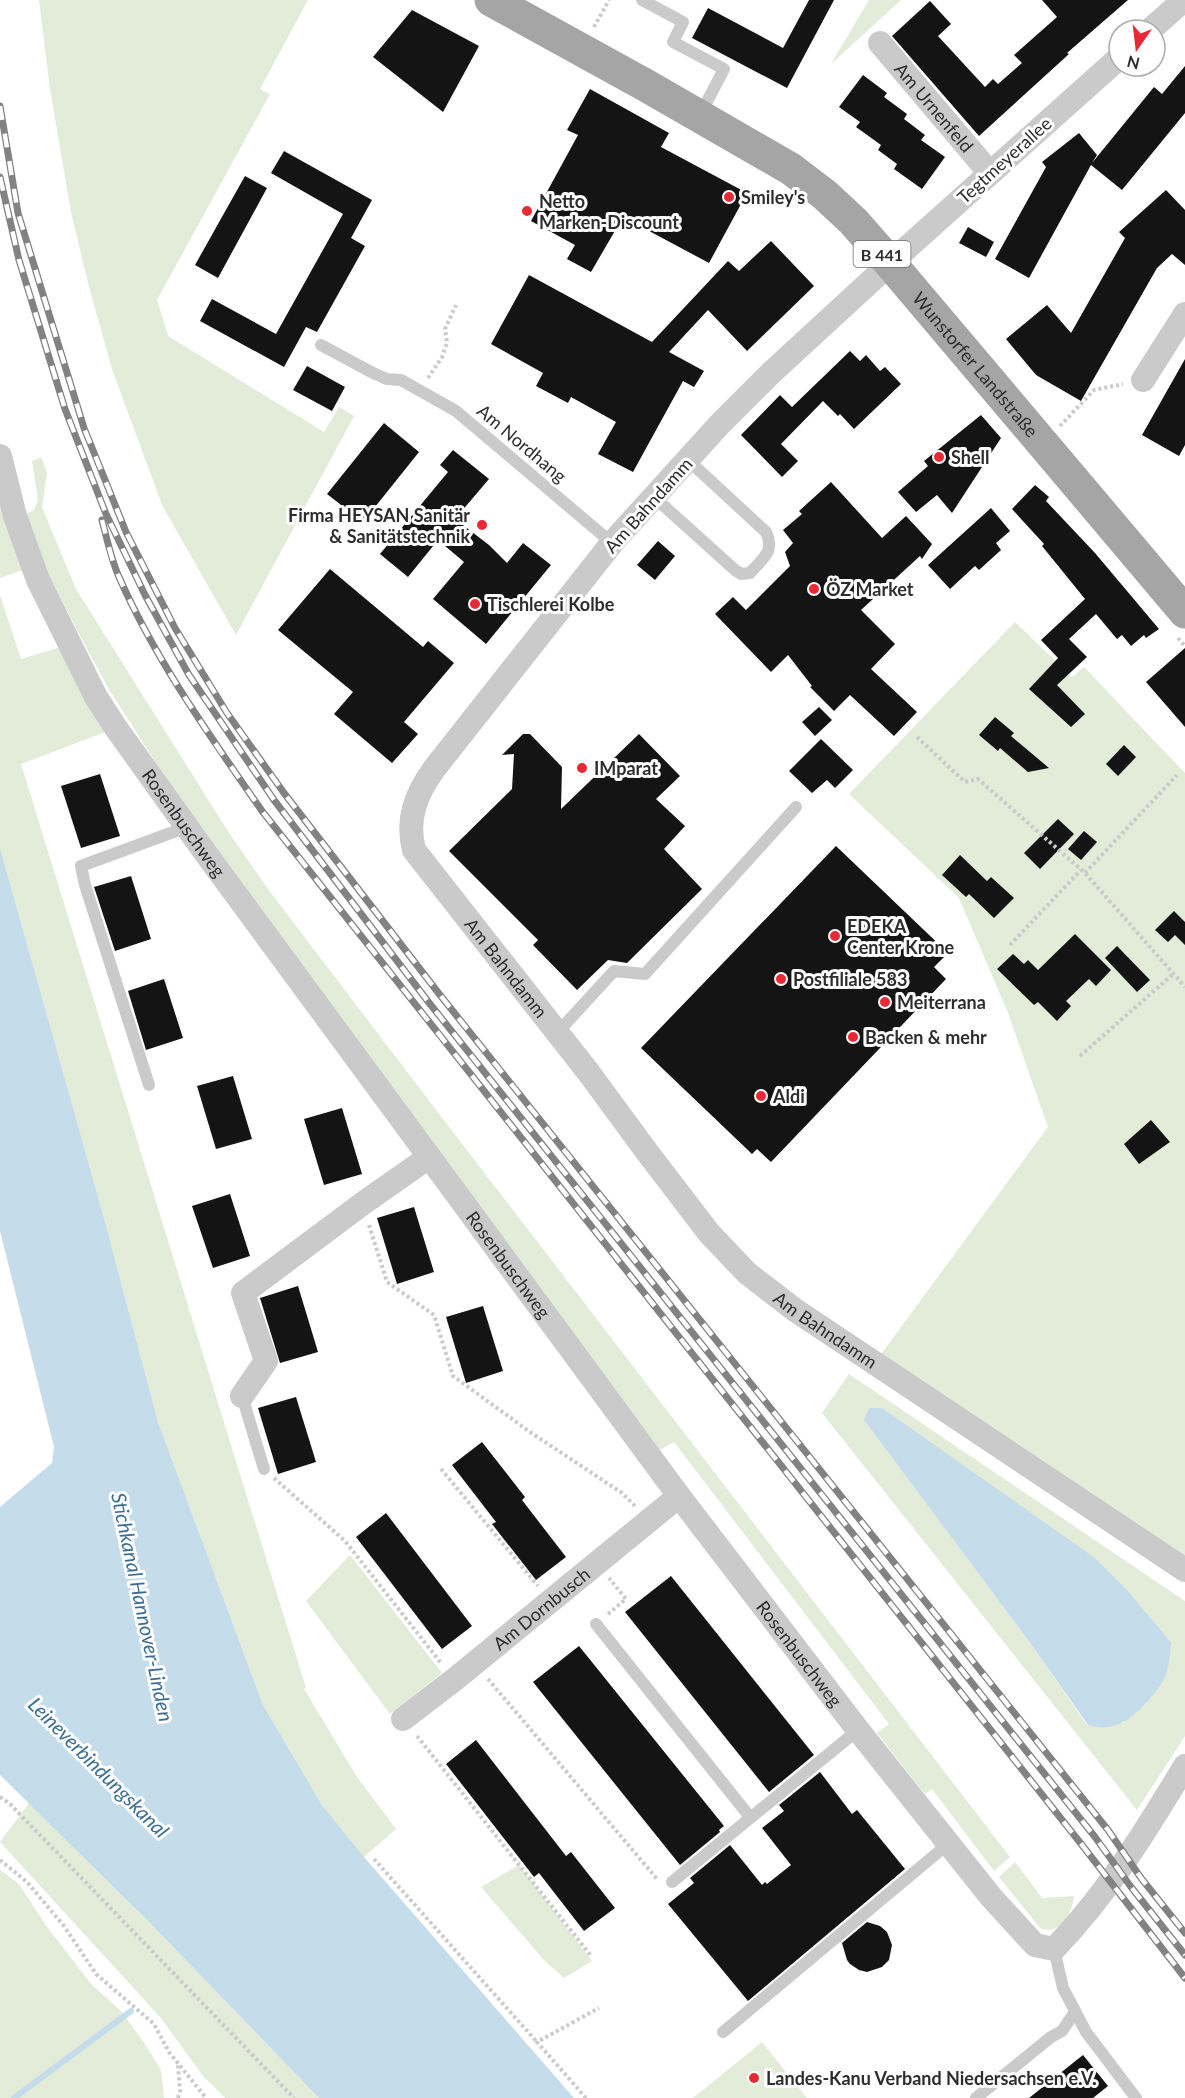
<svg xmlns="http://www.w3.org/2000/svg" width="1185" height="2098" font-family="Lato,sans-serif">
	<style>
		.green { fill: #e3ebd9; fill-rule: evenodd }
		.water { fill: #c5dceb }
		.lines { fill: none; stroke-linecap: round; stroke-linejoin: round }
		.stream { stroke: #c5dceb; stroke-width: 6 }
		.building { fill: #141414 }
		.path { stroke: #cacaca; stroke-width: 4; stroke-dasharray: 3 3; stroke-linecap: butt }
		.lane { stroke: #cacaca; stroke-width: 12 }
		.street { stroke: #cacaca; stroke-width: 24 }
		.primary { stroke: #a5a5a5; stroke-width: 33 }
		.rail-casing { stroke: #828282; stroke-width: 7 }
		.rail { stroke: #fff; stroke-width: 4.5; stroke-dasharray: 14; stroke-linecap: butt }
		.poi-dot { fill: #e82a36; stroke: #fff; stroke-width: 2 }
		.labels { text-anchor: middle; dominant-baseline: central; stroke-width: 6; stroke-linejoin: round; paint-order: stroke }
		.shield { fill: #fff; stroke: #6c6c6c; stroke-width: 1.5 }
		.shield-label { font-size: 16px; font-weight: bold; fill: #2d2d2d }
		.street-label { font-size: 18px; fill: #2d2d2d; stroke: #fff }
		.poi-label { font-size: 18px; font-weight: bold; fill: #2d2d2d; stroke: #fff; text-anchor: start }
		.water-label { font-size: 20px; font-style: italic; fill: #3a6d90; stroke: #fff }
	</style>
	<rect width="100%" height="100%" fill="#fff"/>
	<!-- green -->
	<g class="green">
		<path d="M 39,0 L 308,0 L 260,89 L 270,94 L 157,300 L 168,336 L 324,432 L 339,407 L 354,416 L 236,635 L 162,505 L 112,369 L 89,287 L 71,212 L 50,89 Z"/>
		<path d="M 869,0 L 901,0 L 831,64 Z"/>
		<path d="M 41,457 L 47,473 L 42,507 L 76,589 L 229,833 L 268,889 L 430,1102 L 1010,1857 L 994,1871 L 932,1789 L 925,1794 L 877,1733 L 889,1724 L 674,1442 L 660,1450 L 195,824 L 108,688 L 48,575 L 26,514 L 34,510 L 38,500 L 32,461 Z"/>
		<path d="M 0,487 L 26,569 L 0,578 Z"/>
		<path d="M 0,595 L 21,659 L 61,647 L 108,731 L 21,764 L 306,1688 L 304,1689 L 357,1777 L 396,1829 L 364,1857 L 322,1805 L 263,1705 L 158,1422 L 104,1218 L 0,848 Z"/>
		<path d="M 1015,622 L 1072,677 L 1084,667 L 1185,773 L 1185,1563 L 879,1357 L 1048,1127 L 1008,1013 L 959,898 L 849,794 Z"/>
		<path d="M 849,1374 L 1185,1601 L 1185,1736 L 1137,1810 L 822,1413 ZM 864,1420 L 1129,1592 L 1171,1642 L 1146,1704 L 1122,1723 L 1087,1725 L 1028,1640 Z"/>
		<path d="M 350,1555 L 442,1673 L 390,1714 L 306,1601 Z"/>
		<path d="M 29,1803 L 147,1920 L 319,2098 L 225,2098 L 203,2076 L 160,2017 L 0,1842 Z"/>
		<path d="M 1015,1862 L 1042,1898 L 1074,1896 C 1072,1913 1061,1936 1040,1928 L 999,1877 Z"/>
		<path d="M 519,1865 L 592,1961 L 564,1978 L 543,1959 L 481,1887 Z"/>
		<path d="M 0,1870 L 19,1884 L 47,1927 L 92,1985 L 120,2010 L 145,2044 L 161,2070 L 164,2098 L 0,2098 Z"/>
		<path d="M 762,2042 L 807,2098 L 693,2098 Z"/>
	</g>
	<!-- water -->
	<g class="water">
		<path d="M 0,848 L 104,1218 L 158,1422 L 263,1705 L 322,1805 L 364,1857 L 574,2098 L 319,2098 L 147,1920 L 0,1775 L 0,1507 L 52,1463 L 54,1447 L 0,1231 Z"/>
		<path d="M 869,1408 L 882,1408 L 1095,1558 L 1129,1592 L 1171,1642 C 1170,1652 1170,1662 1167,1671 C 1165,1680 1158,1688 1152,1696 C 1136,1716 1115,1734 1088,1725 L 1028,1640 L 864,1420 Z"/>
	</g>
	<g class="lines">
		<!-- stream -->
		<path class="stream" d="M 14,2098 L 131,2011"/>
	</g>
	<!-- building -->
	<g class="building">
		<path d="M 809,0 L 834,0 L 787,88 L 692,38 L 708,8 L 783,48 Z"/>
		<path d="M 1042,0 L 1128,0 L 1067,53 L 1069,54 L 979,136 L 892,36 L 930,1 L 951,24 L 938,36 L 985,87 L 993,79 L 998,84 L 1022,63 L 1014,55 L 1057,17 Z"/>
		<path d="M 412,10 L 479,46 L 443,112 L 373,57 Z"/>
		<path d="M 1185,66 L 1185,113 L 1122,190 L 1091,165 L 1029,278 L 995,259 L 1046,167 L 1042,162 L 1079,133 L 1097,155 L 1092,163 L 1154,87 L 1162,94 Z"/>
		<path d="M 863,75 L 887,93 L 884,97 L 907,114 L 904,119 L 925,135 L 921,140 L 945,157 L 922,189 L 894,169 L 897,164 L 878,150 L 881,145 L 856,127 L 860,122 L 839,107 Z"/>
		<path d="M 590,89 L 669,133 L 661,147 L 747,193 L 709,263 L 623,217 L 591,272 L 567,259 L 575,245 L 531,221 L 578,135 L 567,130 Z"/>
		<path d="M 284,151 L 372,200 L 351,238 L 365,246 L 317,332 L 306,327 L 284,367 L 200,321 L 212,299 L 276,334 L 343,214 L 271,173 Z"/>
		<path d="M 245,176 L 267,188 L 218,278 L 195,265 Z"/>
		<path d="M 1166,190 L 1185,210 L 1185,265 L 1172,254 L 1157,268 L 1081,401 L 1036,375 L 1006,339 L 1047,305 L 1071,333 L 1125,238 L 1119,232 Z"/>
		<path d="M 968,227 L 994,242 L 986,257 L 959,243 Z"/>
		<path d="M 771,241 L 814,286 L 747,351 L 708,310 L 669,352 L 704,371 L 694,387 L 683,381 L 633,472 L 598,454 L 616,422 L 571,397 L 568,403 L 536,386 L 543,373 L 491,344 L 529,275 L 652,342 L 728,261 L 739,271 Z"/>
		<path d="M 850,351 L 860,361 L 866,355 L 880,371 L 885,367 L 901,384 L 854,429 L 840,414 L 838,416 L 823,401 L 781,444 L 798,461 L 782,477 L 741,435 L 780,395 L 792,407 Z"/>
		<path d="M 1185,359 L 1185,445 L 1179,456 L 1142,435 Z"/>
		<path d="M 307,366 L 345,387 L 332,411 L 293,390 Z"/>
		<path d="M 981,415 L 1001,438 L 952,513 L 937,495 L 916,512 L 898,492 L 928,466 L 924,461 Z"/>
		<path d="M 384,423 L 419,452 L 363,522 L 327,494 Z"/>
		<path d="M 453,450 L 489,479 L 455,519 L 489,545 L 507,563 L 523,543 L 551,565 L 486,644 L 433,599 L 464,562 L 438,540 L 408,577 L 380,554 L 448,472 L 440,465 Z"/>
		<path d="M 831,482 L 882,538 L 906,516 L 932,544 L 922,559 L 920,556 L 861,610 L 895,644 L 871,669 L 917,712 L 894,736 L 850,695 L 834,711 L 810,687 L 812,686 L 788,655 L 771,672 L 715,614 L 733,597 L 746,610 L 790,566 L 785,552 L 793,543 L 783,530 L 802,514 L 799,511 Z"/>
		<path d="M 1035,485 L 1049,497 L 1046,501 L 1095,553 L 1159,629 L 1146,638 L 1144,635 L 1131,646 L 1122,635 L 1117,639 L 1096,614 L 1069,639 L 1087,657 L 1057,685 L 1085,714 L 1071,727 L 1029,689 L 1058,658 L 1041,640 L 1085,599 L 1042,546 L 1044,544 L 1012,509 Z"/>
		<path d="M 991,508 L 1010,531 L 996,543 L 1001,550 L 979,570 L 975,566 L 950,589 L 928,565 Z"/>
		<path d="M 658,541 L 675,556 L 655,580 L 637,565 Z"/>
		<path d="M 330,569 L 423,647 L 428,641 L 454,663 L 404,722 L 418,734 L 392,763 L 334,714 L 353,692 L 278,630 Z"/>
		<path d="M 1185,648 L 1185,727 L 1146,682 Z"/>
		<path d="M 819,707 L 832,720 L 815,736 L 802,722 Z"/>
		<path d="M 995,717 L 1014,733 L 1011,736 L 1049,768 L 1028,772 L 1000,748 L 998,751 L 979,735 Z"/>
		<path d="M 523,734 L 530,734 L 562,767 L 561,809 L 639,734 L 680,776 L 656,799 L 685,826 L 664,849 L 702,889 L 627,963 L 608,960 L 577,990 L 533,945 L 538,940 L 449,851 L 512,789 L 514,754 L 502,755 Z"/>
		<path d="M 821,739 L 853,770 L 835,788 L 827,780 L 812,793 L 789,771 Z"/>
		<path d="M 1124,745 L 1136,757 L 1118,776 L 1106,764 Z"/>
		<path d="M 100,774 L 120,836 L 81,848 L 61,786 Z"/>
		<path d="M 1058,819 L 1074,834 L 1040,869 L 1024,853 Z"/>
		<path d="M 1084,831 L 1097,842 L 1081,860 L 1068,849 Z"/>
		<path d="M 836,846 L 948,953 L 934,967 L 946,979 L 771,1162 L 757,1149 L 752,1154 L 641,1048 Z"/>
		<path d="M 960,855 L 987,881 L 991,877 L 1014,898 L 994,918 L 969,894 L 966,897 L 942,875 Z"/>
		<path d="M 131,876 L 151,939 L 115,951 L 94,887 Z"/>
		<path d="M 1174,911 L 1185,922 L 1185,945 L 1175,935 L 1168,942 L 1155,930 Z"/>
		<path d="M 1075,934 L 1111,970 L 1096,986 L 1089,979 L 1066,1001 L 1071,1006 L 1057,1021 L 1038,1002 L 1034,1005 L 997,969 L 1013,954 L 1024,964 L 1028,960 L 1038,970 Z"/>
		<path d="M 1117,946 L 1150,980 L 1137,992 L 1105,958 Z"/>
		<path d="M 164,979 L 183,1038 L 146,1050 L 128,991 Z"/>
		<path d="M 233,1076 L 252,1139 L 216,1149 L 197,1086 Z"/>
		<path d="M 342,1108 L 362,1174 L 324,1185 L 304,1119 Z"/>
		<path d="M 1151,1120 L 1170,1142 L 1139,1164 L 1124,1144 Z"/>
		<path d="M 230,1194 L 250,1256 L 213,1268 L 192,1206 Z"/>
		<path d="M 414,1207 L 434,1272 L 397,1284 L 377,1218 Z"/>
		<path d="M 298,1286 L 318,1352 L 280,1363 L 260,1298 Z"/>
		<path d="M 483,1306 L 503,1371 L 466,1383 L 446,1317 Z"/>
		<path d="M 296,1397 L 316,1462 L 278,1474 L 258,1408 Z"/>
		<path d="M 482,1442 L 525,1497 L 522,1500 L 566,1557 L 536,1580 L 492,1524 L 496,1522 L 452,1465 Z"/>
		<path d="M 386,1513 L 472,1626 L 442,1649 L 356,1537 Z"/>
		<path d="M 671,1576 L 814,1755 L 769,1792 L 625,1612 Z"/>
		<path d="M 579,1646 L 724,1826 L 719,1830 L 720,1832 L 680,1865 L 533,1682 Z"/>
		<path d="M 476,1740 L 566,1856 L 571,1852 L 615,1908 L 584,1931 L 539,1873 L 534,1877 L 446,1764 Z"/>
		<path d="M 820,1772 L 852,1814 L 857,1810 L 905,1869 L 748,2001 L 668,1904 L 694,1883 L 690,1878 L 730,1845 L 762,1885 L 765,1882 L 767,1884 L 791,1865 L 762,1828 L 784,1811 L 779,1805 Z"/>
		<path d="M 867,1922 L 880,1926 L 887,1932 L 892,1945 L 889,1960 L 882,1967 L 867,1972 L 859,1970 L 850,1964 L 847,1960 L 842,1943 Z"/>
		<path d="M 1083,2055 L 1108,2086 L 1093,2098 L 1029,2098 Z"/>
	</g>
	<g class="lines">
		<!-- path -->
		<g class="path">
			<path d="M 594,27 L 609,0"/>
			<path d="M 428,378 L 442,357 L 447,343 L 445,329 L 456,305"/>
			<path d="M 1060,426 L 1094,390 L 1123,384"/>
			<path d="M 1178,638 L 1185,646"/>
			<path d="M 917,737 L 965,782 L 978,779 L 1085,873 L 1185,987"/>
			<path d="M 1085,873 L 1177,775"/>
			<path d="M 1010,945 L 1081,870"/>
			<path d="M 1080,1056 L 1172,975"/>
			<path d="M 369,1225 L 387,1282 L 434,1315 L 453,1376 L 530,1432 L 622,1493 L 636,1507"/>
			<path d="M 441,1469 L 538,1586"/>
			<path d="M 274,1478 L 345,1541 L 441,1663"/>
			<path d="M 608,1614 L 626,1599 L 609,1578"/>
			<path d="M 488,1679 L 657,1879"/>
			<path d="M 417,1736 L 592,1957"/>
			<path d="M 0,1797 L 10,1804 L 294,2098"/>
			<path d="M 374,1859 L 537,2042"/>
			<path d="M 0,1860 L 27,1882 L 64,1926 L 96,1974 L 154,2024 L 169,2052 L 206,2098"/>
			<path d="M 178,2098 L 180,2091 L 178,2064"/>
			<path d="M 586,2098 L 537,2042 L 599,2008"/>
		</g>
		<!-- lane -->
		<g class="lane">
			<path d="M 642,0 L 683,22 L 673,42 L 724,69 L 700,115"/>
			<path d="M 321,345 L 373,373 L 387,379 L 401,380 L 456,411 L 612,543"/>
			<path d="M 654,497 L 735,570 L 741,574 L 750,573 C 763,558 775,552 766,532 L 688,460"/>
			<path d="M 558,1032 L 614,971 L 645,974 L 796,807"/>
			<path d="M 149,1085 L 85,885 L 81,866 L 187,827"/>
			<path d="M 242,1396 L 264,1469"/>
			<path d="M 596,1624 L 750,1817"/>
			<path d="M 672,1882 L 858,1730"/>
			<path d="M 1054,1949 L 1063,1988 L 1086,2032 L 1136,2098"/>
			<path d="M 723,2032 L 948,1844"/>
			<path d="M 976,2098 L 1051,2037 L 1062,2031 L 1075,2012"/>
		</g>
		<!-- street -->
		<g class="street">
			<path d="M 1150,30 L 1184,0"/>
			<path id="s1" d="M 880,43 L 989,172"/>
			<path id="s2" d="M 1119,58 L 909,246 L 770,374 L 719,425 L 612,543 L 434,769 C 416,794 406,819 414,850 L 589,1073 L 647,1152 L 709,1233 L 747,1273 L 795,1310 L 1185,1570"/>
			<path d="M 1143,380 L 1185,314"/>
			<path id="s3" d="M 0,456 L 15,516 L 38,580 L 96,697 L 116,728 L 204,851 L 679,1496 L 858,1730 L 991,1897 L 1035,1945 L 1054,1949 C 1108,1893 1145,1832 1185,1766"/>
			<path d="M 242,1396 L 266,1361 L 243,1293 L 362,1204 L 429,1157"/>
			<path id="s4" d="M 403,1719 L 454,1680 L 679,1496"/>
		</g>
		<!-- primary -->
		<path class="primary" id="s5" d="M 491,0 L 647,86 L 791,169 L 825,195 L 853,221 L 890,263 L 1185,612"/>
		<defs>
			<g id="rail">
				<path d="M 0,106 L 18,213 L 84,428 L 126,532 L 175,628 L 227,713 L 284,793 L 440,995 L 1108,1830 L 1141,1878 L 1185,1933"/>
				<path d="M 0,177 L 19,260 L 65,409 L 106,514 L 145,595 L 189,675 L 274,800 L 430,1004 L 1095,1837 L 1131,1887 L 1185,1955"/>
				<path d="M 102,520 C 107,539 111,559 119,577 C 156,661 210,736 262,811 L 1082,1845 L 1185,1978"/>
			</g>
		</defs>
		<!-- rail casing -->
		<use href="#rail" class="rail-casing"/>
		<!-- rail -->
		<use href="#rail" class="rail"/>
	</g>
	<!-- markers -->
	<g class="poi-dot">
		<circle cx="729" cy="197" r="6"/>
		<circle cx="527" cy="211" r="6"/>
		<circle cx="939" cy="457" r="6"/>
		<circle cx="482" cy="525" r="6"/>
		<circle cx="814" cy="589" r="6"/>
		<circle cx="475" cy="604" r="6"/>
		<circle cx="582" cy="768" r="6"/>
		<circle cx="835" cy="936" r="6"/>
		<circle cx="781" cy="979" r="6"/>
		<circle cx="885" cy="1002" r="6"/>
		<circle cx="853" cy="1037" r="6"/>
		<circle cx="761" cy="1096" r="6"/>
		<circle cx="754" cy="2078" r="6"/>
	</g>
	<g class="labels">
		<!-- shield labels -->
		<rect class="shield" x="853.5" y="241" width="57" height="26" rx="4.5"/>
		<g class="shield-label">
			<text x="882" y="254">B 441</text>
		</g>
		<!-- street labels -->
		<g class="street-label">
			<text stroke="none"><textPath href="#s1" startOffset="84">Am Urnenfeld</textPath></text>
			<text transform="translate(1004 160) rotate(-42)">Tegtmeyerallee</text>
			<text stroke="none"><textPath href="#s5" startOffset="614">Wunstorfer Landstraße</textPath></text>
			<text transform="translate(522 443) rotate(40)">Am Nordhang</text>
			<text transform="translate(648 505) rotate(-48)">Am Bahndamm</text>
			<text stroke="none"><textPath href="#s3" startOffset="414">Rosenbuschweg</textPath></text>
			<text stroke="none"><textPath href="#s2" startOffset="1226">Am Bahndamm</textPath></text>
			<text stroke="none"><textPath href="#s3" startOffset="962">Rosenbuschweg</textPath></text>
			<text stroke="none"><textPath href="#s2" startOffset="1712">Am Bahndamm</textPath></text>
			<text stroke="none"><textPath href="#s4" startOffset="177">Am Dornbusch</textPath></text>
			<text stroke="none"><textPath href="#s3" startOffset="1448">Rosenbuschweg</textPath></text>
		</g>
		<!-- poi labels -->
		<g class="poi-label">
			<text x="741" y="197">Smiley's</text>
			<text x="539" y="201">Netto<tspan x="539" dy="21">Marken-Discount</tspan></text>
			<text x="951" y="457">Shell</text>
			<text x="470" y="515" text-anchor="end">Firma HEYSAN Sanitär<tspan x="470" dy="21">&amp; Sanitätstechnik</tspan></text>
			<text x="826" y="589">ÖZ Market</text>
			<text x="487" y="604">Tischlerei Kolbe</text>
			<text x="594" y="768">IMparat</text>
			<text x="847" y="926">EDEKA<tspan x="847" dy="21">Center Krone</tspan></text>
			<text x="793" y="979">Postfiliale 583</text>
			<text x="897" y="1002">Meiterrana</text>
			<text x="865" y="1037">Backen &amp; mehr</text>
			<text x="773" y="1096">Aldi</text>
			<text x="766" y="2078">Landes-Kanu Verband Niedersachsen e.V.</text>
		</g>
		<!-- water labels -->
		<g class="water-label">
			<text transform="translate(143 1607) rotate(78)">Stichkanal Hannover-Linden</text>
			<text transform="translate(99 1767) rotate(45)">Leineverbindungskanal</text>
		</g>
	</g>
	<!-- north arrow -->
	<g transform="translate(1137 48) rotate(194)"><circle r="28" fill="#ffffff" stroke="#ababab" stroke-width="1.5"/>
	<path d="M0-4.5L10 22L0 15L-10 22Z" fill="#e82a36"/>
	<text y="-9" font-size="16" font-weight="bold" text-anchor="middle" fill="#2d2d2d">N</text>
	</g>
</svg>
